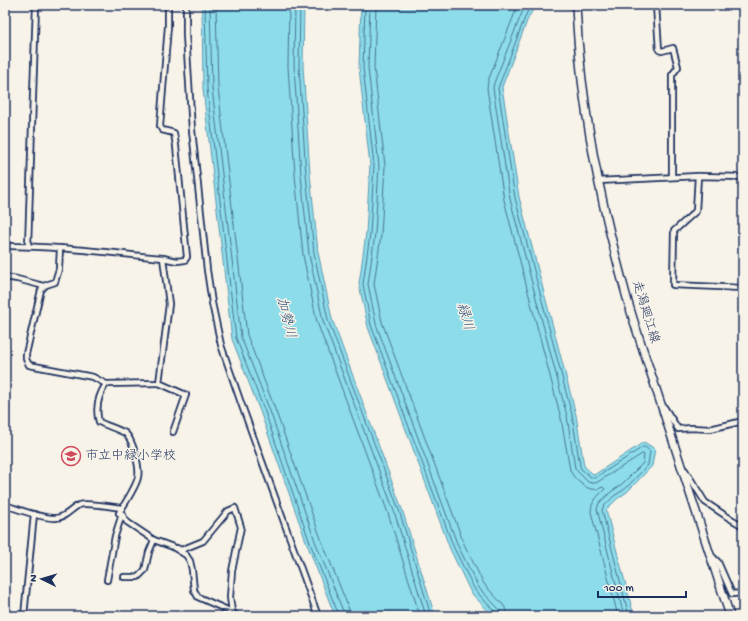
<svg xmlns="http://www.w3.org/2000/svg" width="748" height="621" font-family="'Gochi Hand','Klee One',sans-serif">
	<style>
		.water { fill: #8cdce9; stroke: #5f97b1 }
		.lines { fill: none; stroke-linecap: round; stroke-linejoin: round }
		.shore { stroke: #487496; stroke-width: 1 }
		.street-casing { stroke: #1b2f5e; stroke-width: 8 }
		.secondary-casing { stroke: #1b2f5e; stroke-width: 10 }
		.street { stroke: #f7f3e8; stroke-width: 4.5 }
		.secondary { stroke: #f7f3e8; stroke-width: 7 }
		.labels { text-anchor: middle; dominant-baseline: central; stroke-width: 3; stroke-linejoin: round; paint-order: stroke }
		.street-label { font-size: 13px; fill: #1b2f5e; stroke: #f7f3e8 }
		.poi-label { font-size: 13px; fill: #1b2f5e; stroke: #f7f3e8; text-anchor: start }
		.water-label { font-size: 14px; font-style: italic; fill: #32527a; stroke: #f7f3e8 }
	</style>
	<rect width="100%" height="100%" fill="#f7f3e8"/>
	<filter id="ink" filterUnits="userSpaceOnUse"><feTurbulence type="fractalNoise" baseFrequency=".025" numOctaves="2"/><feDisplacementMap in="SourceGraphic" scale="8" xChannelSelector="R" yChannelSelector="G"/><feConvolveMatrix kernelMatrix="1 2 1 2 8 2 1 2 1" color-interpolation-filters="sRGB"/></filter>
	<g filter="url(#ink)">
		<!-- water -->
		<g class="water">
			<path d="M 202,5 L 304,5 L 303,66 L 310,174 L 318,252 L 332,319 L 402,509 L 435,616 L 335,616 L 307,544 L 261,414 L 232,339 L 203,89 Z"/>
			<path d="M 361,5 L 535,5 L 527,21 L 502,87 L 519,197 L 576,415 L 584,466 L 594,475 L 644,442 L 655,449 L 652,466 L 627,492 L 617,499 L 606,510 L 634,616 L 493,616 L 471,593 L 450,549 L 368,327 L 359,284 L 366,233 L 370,165 L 359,68 Z"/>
		</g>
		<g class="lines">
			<!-- shore -->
			<g class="shore">
				<path d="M 205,5 L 207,89 L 236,338 L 265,412 L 310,543 L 338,613 L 339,616"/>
				<path d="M 210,5 L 212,88 L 241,337 L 270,411 L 315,541 L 343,611 L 344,616"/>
				<path d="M 216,5 L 218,88 L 247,335 L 275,409 L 321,539 L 349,609 L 350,616"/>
				<path d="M 289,5 L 288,66 L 295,175 L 303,255 L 317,322 L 388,513 L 420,616"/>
				<path d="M 295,5 L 294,66 L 301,175 L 309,254 L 323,321 L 394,511 L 426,616"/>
				<path d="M 300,5 L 299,66 L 306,174 L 314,253 L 328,320 L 399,510 L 431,616"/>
				<path d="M 365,5 L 363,68 L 374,165 L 370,234 L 363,284 L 371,325 L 454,548 L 475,590 L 495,612 L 496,616"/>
				<path d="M 370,5 L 368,68 L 379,166 L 375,234 L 368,284 L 376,324 L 458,546 L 479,588 L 499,609 L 501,616"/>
				<path d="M 376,5 L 374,67 L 385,166 L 381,235 L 374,284 L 382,322 L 464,544 L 484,584 L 504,606 L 506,610 L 507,616"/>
				<path d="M 518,5 L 488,81 L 487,88 L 504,200 L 561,418 L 570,470 C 572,475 574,477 578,481 C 586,488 592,492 603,487 L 605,489 L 604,490 C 597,497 591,502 591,512 L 618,616"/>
				<path d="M 525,5 L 494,83 L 493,88 L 510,199 L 567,416 L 575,468 L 578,472 L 588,482 L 592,483 L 596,483 L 642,454 L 643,454 L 644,455 L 643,463 L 621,485 L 611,492 L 599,503 L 597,509 L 624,616"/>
				<path d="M 530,5 L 524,20 L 498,88 L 515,198 L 572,415 L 580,466 L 581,469 L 591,477 L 595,478 L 643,447 L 645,447 L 650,451 L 648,465 L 625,489 L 614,496 L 603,507 L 602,510 L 629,616"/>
			</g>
			<defs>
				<g id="street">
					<path d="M 186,5 L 186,35 L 192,130 L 207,270 L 212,303 L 221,345 L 241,403 L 318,616"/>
					<path d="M 656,5 L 659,50 L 662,51 L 673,48 L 678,67 L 672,75 L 672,177"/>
					<path d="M 698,176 L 696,211 L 674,231 L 673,285 L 743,288"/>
					<path d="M 598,181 L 698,176 L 743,177"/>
					<path d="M 5,246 C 58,246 110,253 163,258 L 177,261 L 185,260 L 187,257 L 176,146 L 174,133 L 162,130 L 160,126 L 168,26 L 168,5"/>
					<path d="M 28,246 L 36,5"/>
					<path d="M 60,248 L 59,269 L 55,282 L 46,285 L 41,290 L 26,354 L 26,359 L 29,365 L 93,377 L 106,384 L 159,383 L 169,304 L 163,258"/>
					<path d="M 5,277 L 17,279 L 44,286"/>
					<path d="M 159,383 L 186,395 L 173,432"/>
					<path d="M 106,384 C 98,396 95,408 99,422 C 105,425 120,430 125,433 C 133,439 140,468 138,477 C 137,485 124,505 119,513 L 122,514 L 127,522 L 154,540 L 173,547 L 186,555 L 190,561 L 192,570 L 194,590 L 198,597 L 232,612 L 237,616"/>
					<path d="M 664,407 L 678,429 L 692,428 L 710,429 L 739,422 L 743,420"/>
					<path d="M 685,470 L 705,502 L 726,516 L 743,526"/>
					<path d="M 5,505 C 18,509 43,519 56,518 C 65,518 71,509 79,505 C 85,502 114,507 122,508"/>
					<path d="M 177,548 L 181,550 L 203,541 L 228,511 L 235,508 L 241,527 L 232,571 L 230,597 L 232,612"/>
					<path d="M 712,556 L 718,562 L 732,594 L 743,593"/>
					<path d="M 124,577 L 138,577 L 145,570 L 149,552 L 154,540"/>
					<path d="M 107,580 L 115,536 L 122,514"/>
					<path d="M 24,616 L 34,514"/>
				</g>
				<path id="secondary" d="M 576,5 C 580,106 601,205 628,302 C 637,333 648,364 658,395 C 682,469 706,542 730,616"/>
			</defs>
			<!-- street casing -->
			<use href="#street" class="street-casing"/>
			<!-- secondary casing -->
			<use href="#secondary" class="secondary-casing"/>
			<!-- street -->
			<use href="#street" class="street"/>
			<!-- secondary -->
			<use href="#secondary" class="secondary"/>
		</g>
	</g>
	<!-- icons -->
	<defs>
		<symbol id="school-ring" viewBox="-11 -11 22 22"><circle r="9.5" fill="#f7f3e8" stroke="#d1495b" stroke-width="1.5"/><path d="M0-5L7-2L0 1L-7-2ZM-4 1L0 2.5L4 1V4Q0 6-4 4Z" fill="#d1495b"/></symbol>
	</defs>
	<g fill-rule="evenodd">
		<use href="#school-ring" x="60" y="445" width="22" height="22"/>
	</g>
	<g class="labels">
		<!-- street labels -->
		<g class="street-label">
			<text transform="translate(645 312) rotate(73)">走潟廻江線</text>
		</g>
		<!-- poi labels -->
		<g class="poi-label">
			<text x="85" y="456">市立中緑小学校</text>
		</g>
		<!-- water labels -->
		<g class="water-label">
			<text transform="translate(464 317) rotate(74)">緑川</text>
			<text transform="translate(285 318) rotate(76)">加勢川</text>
		</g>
	</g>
	<!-- margin -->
	<rect width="748" height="621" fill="none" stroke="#f7f3e8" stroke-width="20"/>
	<rect x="10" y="10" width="728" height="601" fill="none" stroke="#1b2f5e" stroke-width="1.5" filter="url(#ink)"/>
	<!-- north arrow -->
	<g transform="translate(42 579) rotate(275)" stroke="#f7f3e8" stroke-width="3" paint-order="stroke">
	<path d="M0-3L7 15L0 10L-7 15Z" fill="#1b2f5e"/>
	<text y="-6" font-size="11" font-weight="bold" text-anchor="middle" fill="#1b2f5e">N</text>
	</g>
	<!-- scale -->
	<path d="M598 591v6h88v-6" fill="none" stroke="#1b2f5e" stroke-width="2"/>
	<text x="604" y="591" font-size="12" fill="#1b2f5e" stroke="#f7f3e8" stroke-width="3" paint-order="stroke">100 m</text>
</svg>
